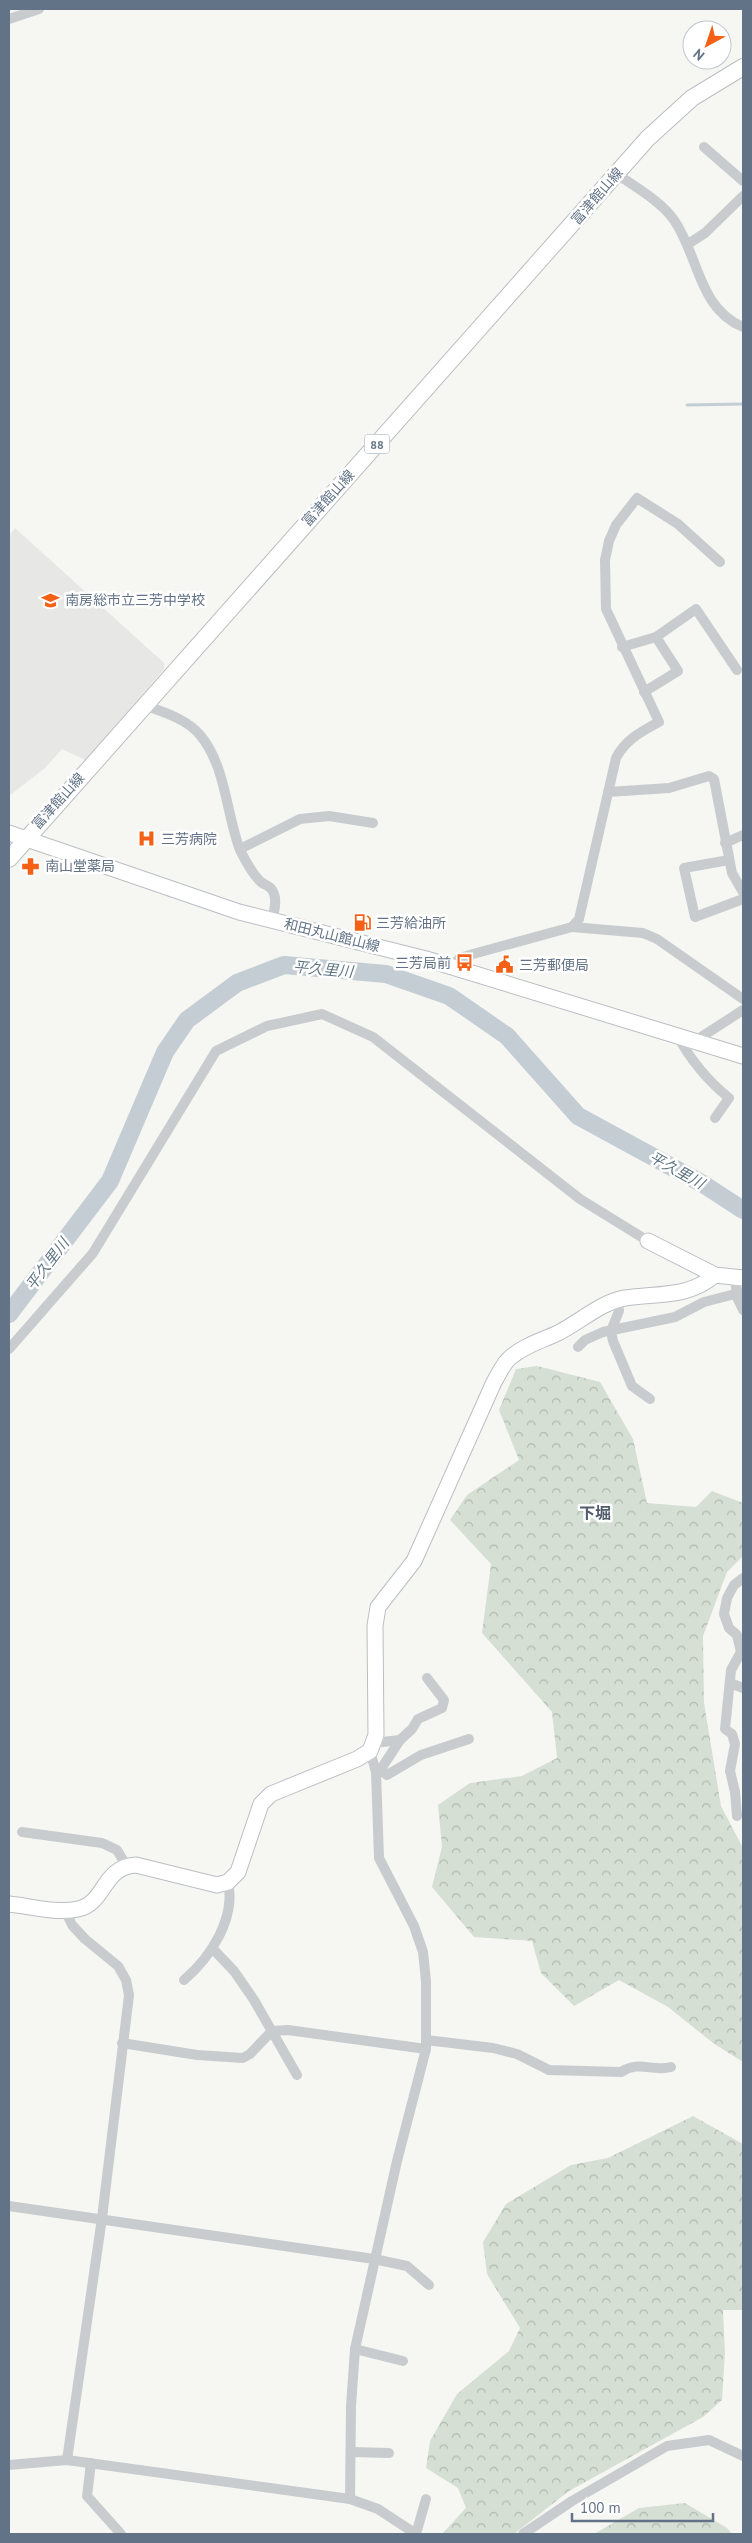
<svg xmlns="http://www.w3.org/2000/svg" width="752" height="2543" font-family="'PT Sans','Noto Sans JP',sans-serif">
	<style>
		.built { fill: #e7e8e6 }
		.forest { fill: url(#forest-crowns) }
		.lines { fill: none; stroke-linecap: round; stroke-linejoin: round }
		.stream { stroke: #c4cdd3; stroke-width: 3 }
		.river { stroke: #c4cdd3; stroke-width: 18 }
		.secondary-casing { stroke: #babec4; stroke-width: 17 }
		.primary-casing { stroke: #bbbec2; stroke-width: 18 }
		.street { stroke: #c9cccf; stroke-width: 10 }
		.secondary { stroke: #fff; stroke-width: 15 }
		.primary { stroke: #fff; stroke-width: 16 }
		.labels { text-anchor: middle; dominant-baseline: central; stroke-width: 5; stroke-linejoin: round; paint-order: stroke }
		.shield { fill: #fff; stroke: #929dab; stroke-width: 1 }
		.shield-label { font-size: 12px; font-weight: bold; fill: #637387 }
		.street-label { font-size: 14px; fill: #637387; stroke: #fff }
		.poi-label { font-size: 14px; fill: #637387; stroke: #fff; text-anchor: start }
		.water-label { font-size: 15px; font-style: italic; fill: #5f7683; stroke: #fff }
		.quarter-label { font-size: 16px; font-weight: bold; fill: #515d6b; stroke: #fff }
	</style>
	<defs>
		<pattern id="forest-crowns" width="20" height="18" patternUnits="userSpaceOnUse" patternTransform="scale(1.25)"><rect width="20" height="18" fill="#d6dfd3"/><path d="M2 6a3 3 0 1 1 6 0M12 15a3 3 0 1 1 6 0" fill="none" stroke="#b1b9b1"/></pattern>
	</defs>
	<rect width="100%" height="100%" fill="#f6f7f3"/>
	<!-- built -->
	<path class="built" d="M 15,528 L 164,663 L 164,669 L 87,761 L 62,749 L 45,768 L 9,796 L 9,536 Z"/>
	<!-- forest -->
	<g class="forest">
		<path d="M 537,1366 L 600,1382 L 633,1439 L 647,1503 L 696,1507 L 712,1491 L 743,1503 L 743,1556 L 727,1572 L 703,1636 L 704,1703 L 721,1806 L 743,1848 L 743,2062 L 713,2043 L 668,2007 L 619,1980 L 574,2006 L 541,1973 L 532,1941 L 474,1937 L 432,1887 L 442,1847 L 438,1805 L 470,1783 L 522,1776 L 557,1758 L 552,1712 L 482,1633 L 491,1564 L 450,1520 L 467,1495 L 519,1460 L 499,1410 L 516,1369 Z"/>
		<path d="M 693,2116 L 743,2144 L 743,2310 L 723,2310 L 725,2353 L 722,2400 L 703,2417 L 569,2491 L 514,2534 L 442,2534 L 466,2508 L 458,2488 L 426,2468 L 430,2441 L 457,2394 L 509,2351 L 520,2328 L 487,2274 L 483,2242 L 506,2204 L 571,2165 L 608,2158 Z"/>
		<path d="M 685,2503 L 727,2528 L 732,2534 L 594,2534 L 639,2508 Z"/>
	</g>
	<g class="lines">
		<!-- stream -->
		<path class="stream" d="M 687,405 L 743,404"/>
		<!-- river -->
		<path class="river" d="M 9,1314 L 110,1181 L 165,1052 L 187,1020 L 237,983 L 284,965 L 386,974 L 449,996 L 507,1036 L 578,1116 L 703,1184 L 743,1210"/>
		<defs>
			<g id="secondary">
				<path d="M 9,833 L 239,912 L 426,959 L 743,1056"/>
				<path d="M 648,1241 L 715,1275 L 743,1278"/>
				<path d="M 9,1904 C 30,1906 57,1914 78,1909 C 106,1903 102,1867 136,1865 L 217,1885 L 228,1882 L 238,1872 L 261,1804 L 271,1794 L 357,1759 L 370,1751 L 376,1735 L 375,1626 L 378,1607 L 414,1561 L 494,1382 C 499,1374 503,1363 511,1357 C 525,1345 541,1341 558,1333 C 580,1322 601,1302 625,1298 C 658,1293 689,1298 715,1275"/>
			</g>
			<path id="primary" d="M 9,859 L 648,138 L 692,98 L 743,67"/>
		</defs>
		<!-- secondary casing -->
		<use href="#secondary" class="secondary-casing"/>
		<!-- primary casing -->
		<use href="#primary" class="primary-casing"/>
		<!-- street -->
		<g class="street">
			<path d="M 9,19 L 39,9"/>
			<path d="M 704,147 L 743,181"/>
			<path d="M 617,174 C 635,187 661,201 674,220 C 699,256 698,308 743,327"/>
			<path d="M 688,244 L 705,233 L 743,196"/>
			<path d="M 622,647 L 656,637 L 696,609 L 737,670"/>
			<path d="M 644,692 L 678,671 L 656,637"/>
			<path d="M 144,705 C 163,712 187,719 200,735 C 226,766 226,813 240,850 C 245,860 252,874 261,882 C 266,886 272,886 274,894 C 277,902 274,912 272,920"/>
			<path d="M 608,792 L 669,788 L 709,776 L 714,779 L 732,873 L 743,892"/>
			<path d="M 725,843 L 743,835"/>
			<path d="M 240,849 L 300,819 L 329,816 L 373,823"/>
			<path d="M 729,860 L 684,868 L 695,917 L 743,899"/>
			<path d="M 572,927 L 643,933 L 657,939 L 743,999"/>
			<path d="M 450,968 L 460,958 L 473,954 L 572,927 L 579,919 L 616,758 C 626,739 641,732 659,722 L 606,609 L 605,560 L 609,541 L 616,525 L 637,498 L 678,524 L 720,562"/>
			<path d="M 677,1035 C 691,1061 707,1080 729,1098 L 715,1118"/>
			<path d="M 695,1041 L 743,1010"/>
			<path d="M 735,1278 L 737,1297 L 743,1310"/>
			<path d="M 618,1300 L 619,1311 L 611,1331 L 613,1341 L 632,1386 L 650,1399"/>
			<path d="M 578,1347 L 585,1340 L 603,1332 L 675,1317 L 704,1302 L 743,1292"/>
			<path d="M 9,1349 L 93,1253 L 216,1051 L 267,1026 L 322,1014 L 373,1037 L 580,1199 L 648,1241"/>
			<path d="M 730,1683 L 743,1688"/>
			<path d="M 400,1740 L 383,1766 L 382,1771 L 387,1775 L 421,1755 L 469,1739"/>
			<path d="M 373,1743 L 400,1740 L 412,1729 L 418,1719 L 442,1708 L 444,1700 L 427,1678"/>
			<path d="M 737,1816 L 735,1792 L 730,1771 L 735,1744 L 732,1734 L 725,1729 L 731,1670 L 741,1652 L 737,1635 L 729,1628 L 724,1614 L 727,1598 L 734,1585 L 743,1578"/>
			<path d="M 22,1832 L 102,1843 L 117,1850 L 126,1865"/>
			<path d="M 65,1910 L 72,1925 L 85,1939 L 118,1966 L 126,1980 L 129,1995 L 102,2218 L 67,2460"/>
			<path d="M 213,1949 L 234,1971 L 254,2000 L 297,2075"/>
			<path d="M 184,1980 C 211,1957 236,1918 228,1882"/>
			<path d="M 426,2040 L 493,2048 L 517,2054 L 549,2070 L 621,2072 C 639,2060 652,2072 671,2067"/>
			<path d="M 122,2043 L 197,2055 L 243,2058 L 250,2054 L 272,2031 L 288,2030 L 426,2049"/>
			<path d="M 9,2206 L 374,2259 L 407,2266 L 429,2285"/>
			<path d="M 355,2349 L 403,2361"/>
			<path d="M 351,2452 L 389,2453"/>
			<path d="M 91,2463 L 87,2496 L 121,2534"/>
			<path d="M 9,2465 L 67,2460 L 350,2499 L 378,2509 L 416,2534 L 426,2499"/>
			<path d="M 350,2499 L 351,2406 L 355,2349 L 397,2161 L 426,2049 L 426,1981 L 423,1952 L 414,1926 L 379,1858 L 376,1772 L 370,1751"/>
			<path d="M 523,2534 L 572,2501 L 667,2446 L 709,2440 L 743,2456"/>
		</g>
		<!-- secondary -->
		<use href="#secondary" class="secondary"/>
		<!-- primary -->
		<use href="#primary" class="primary"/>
	</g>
	<!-- icons -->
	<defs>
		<symbol id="school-bare" viewBox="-9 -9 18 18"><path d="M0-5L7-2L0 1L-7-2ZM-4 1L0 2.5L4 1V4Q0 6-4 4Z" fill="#f46116" stroke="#fff" stroke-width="2.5" paint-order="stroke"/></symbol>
		<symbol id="hospital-bare" viewBox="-9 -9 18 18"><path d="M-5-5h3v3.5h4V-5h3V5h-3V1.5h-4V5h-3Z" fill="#f46116" stroke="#fff" stroke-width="2.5" paint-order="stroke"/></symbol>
		<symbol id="pharmacy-bare" viewBox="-9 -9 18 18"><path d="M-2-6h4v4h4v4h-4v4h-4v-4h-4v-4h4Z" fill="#f46116" stroke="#fff" stroke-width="2.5" paint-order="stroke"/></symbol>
		<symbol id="fuel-bare" viewBox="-9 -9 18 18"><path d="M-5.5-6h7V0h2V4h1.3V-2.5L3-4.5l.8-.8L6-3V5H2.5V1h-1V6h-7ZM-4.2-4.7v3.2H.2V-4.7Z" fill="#f46116" stroke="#fff" stroke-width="2.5" paint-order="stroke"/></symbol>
		<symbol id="bus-bare" viewBox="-9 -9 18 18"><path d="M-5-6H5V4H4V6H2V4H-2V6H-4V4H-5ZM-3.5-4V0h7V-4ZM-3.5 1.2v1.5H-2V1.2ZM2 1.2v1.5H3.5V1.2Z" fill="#f46116" stroke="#fff" stroke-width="2.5" paint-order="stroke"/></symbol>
		<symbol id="civic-bare" viewBox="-9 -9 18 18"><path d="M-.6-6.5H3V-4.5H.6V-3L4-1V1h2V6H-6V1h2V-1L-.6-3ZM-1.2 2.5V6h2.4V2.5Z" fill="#f46116" stroke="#fff" stroke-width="2.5" paint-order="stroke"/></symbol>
	</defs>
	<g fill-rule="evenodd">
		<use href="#school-bare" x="38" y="588" width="25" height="25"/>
		<use href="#hospital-bare" x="134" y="826" width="25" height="25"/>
		<use href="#pharmacy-bare" x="18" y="854" width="25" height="25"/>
		<use href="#fuel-bare" x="350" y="910" width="25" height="25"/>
		<use href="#bus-bare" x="452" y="950" width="25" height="25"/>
		<use href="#civic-bare" x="492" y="952" width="25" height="25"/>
	</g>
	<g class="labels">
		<!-- shield labels -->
		<rect class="shield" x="364.5" y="434.5" width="25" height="19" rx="4"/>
		<g class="shield-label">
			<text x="377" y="444">88</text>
		</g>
		<!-- street labels -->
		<g class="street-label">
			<text transform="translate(597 196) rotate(-49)">富津館山線</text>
			<text transform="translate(328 498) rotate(-48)">富津館山線</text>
			<text transform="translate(58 801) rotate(-48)">富津館山線</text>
			<text transform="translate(332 935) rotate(14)">和田丸山館山線</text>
		</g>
		<!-- poi labels -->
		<g class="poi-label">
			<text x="65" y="600">南房総市立三芳中学校</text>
			<text x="161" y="839">三芳病院</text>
			<text x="45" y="866">南山堂薬局</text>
			<text x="376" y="923">三芳給油所</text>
			<text x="451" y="963" text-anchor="end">三芳局前</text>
			<text x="519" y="965">三芳郵便局</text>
		</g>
		<!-- water labels -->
		<g class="water-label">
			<text transform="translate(323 969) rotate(5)">平久里川</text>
			<text transform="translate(677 1170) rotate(29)">平久里川</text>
			<text transform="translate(47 1264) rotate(-53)">平久里川</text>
		</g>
		<!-- quarter labels -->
		<g class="quarter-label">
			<text x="595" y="1513">下堀</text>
		</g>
	</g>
	<!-- border -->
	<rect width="752" height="2543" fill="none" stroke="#637387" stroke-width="20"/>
	<!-- north arrow -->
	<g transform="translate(707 45) rotate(220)"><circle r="24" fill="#ffffff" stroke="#c1c7cf"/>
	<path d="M0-4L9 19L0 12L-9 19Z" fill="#f46116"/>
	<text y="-8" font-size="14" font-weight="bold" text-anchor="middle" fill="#637387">N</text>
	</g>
	<!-- scale -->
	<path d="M572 2513v8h141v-8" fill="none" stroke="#637387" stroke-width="2.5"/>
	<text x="580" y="2513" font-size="15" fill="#637387" stroke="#ffffff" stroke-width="4" paint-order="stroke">100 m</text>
</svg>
